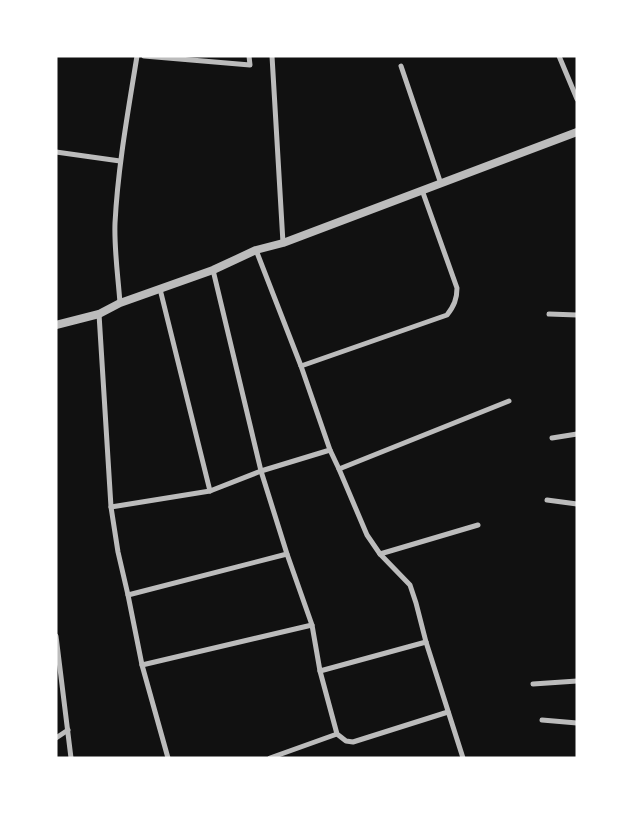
<svg xmlns="http://www.w3.org/2000/svg" width="633" height="814" font-family="'Crimson Pro',serif">
	<style>
		.lines { fill: none; stroke-linecap: round; stroke-linejoin: round }
		.minor { stroke: #bcbcbc; stroke-width: 5 }
		.tertiary { stroke: #bcbcbc; stroke-width: 8 }
	</style>
	<rect width="100%" height="100%" fill="#111"/>
	<g class="lines">
		<!-- minor -->
		<g class="minor">
			<path d="M 144,56 L 250,65 L 249,56"/>
			<path d="M 272,56 L 283,243"/>
			<path d="M 559,56 L 577,99"/>
			<path d="M 401,66 L 441,184"/>
			<path d="M 56,152 L 120,161"/>
			<path d="M 256,250 L 301,366 L 330,450 L 339,469 L 367,535 L 380,554 L 410,585 L 416,603 L 426,642 L 463,758"/>
			<path d="M 213,270 L 261,471 L 287,554 L 312,625 L 320,671 L 337,734 L 346,741 L 353,742 L 448,712"/>
			<path d="M 160,289 L 210,491"/>
			<path d="M 120,303 C 118,276 114,249 115,223 C 118,166 128,112 137,56"/>
			<path d="M 99,314 L 111,507 L 118,552 L 128,595 L 142,665 L 312,625"/>
			<path d="M 549,314 L 577,315"/>
			<path d="M 301,366 L 447,315 C 454,306 457,299 457,288 L 422,190"/>
			<path d="M 552,438 L 577,434"/>
			<path d="M 339,469 L 509,401"/>
			<path d="M 547,500 L 577,504"/>
			<path d="M 111,507 L 210,491 L 261,471 L 330,450"/>
			<path d="M 380,554 L 478,525"/>
			<path d="M 128,595 L 287,554"/>
			<path d="M 56,636 L 71,758"/>
			<path d="M 142,665 L 168,758"/>
			<path d="M 320,671 L 426,642"/>
			<path d="M 533,684 L 577,681"/>
			<path d="M 542,720 L 577,723"/>
			<path d="M 56,738 L 68,730"/>
			<path d="M 270,758 L 337,734"/>
		</g>
		<!-- tertiary -->
		<path class="tertiary" d="M 56,325 L 99,314 L 120,303 L 213,270 L 256,250 L 283,243 L 577,132"/>
	</g>
	<!-- border -->
	<rect width="633" height="814" fill="none" stroke="#ffffff" stroke-width="115"/>
</svg>
